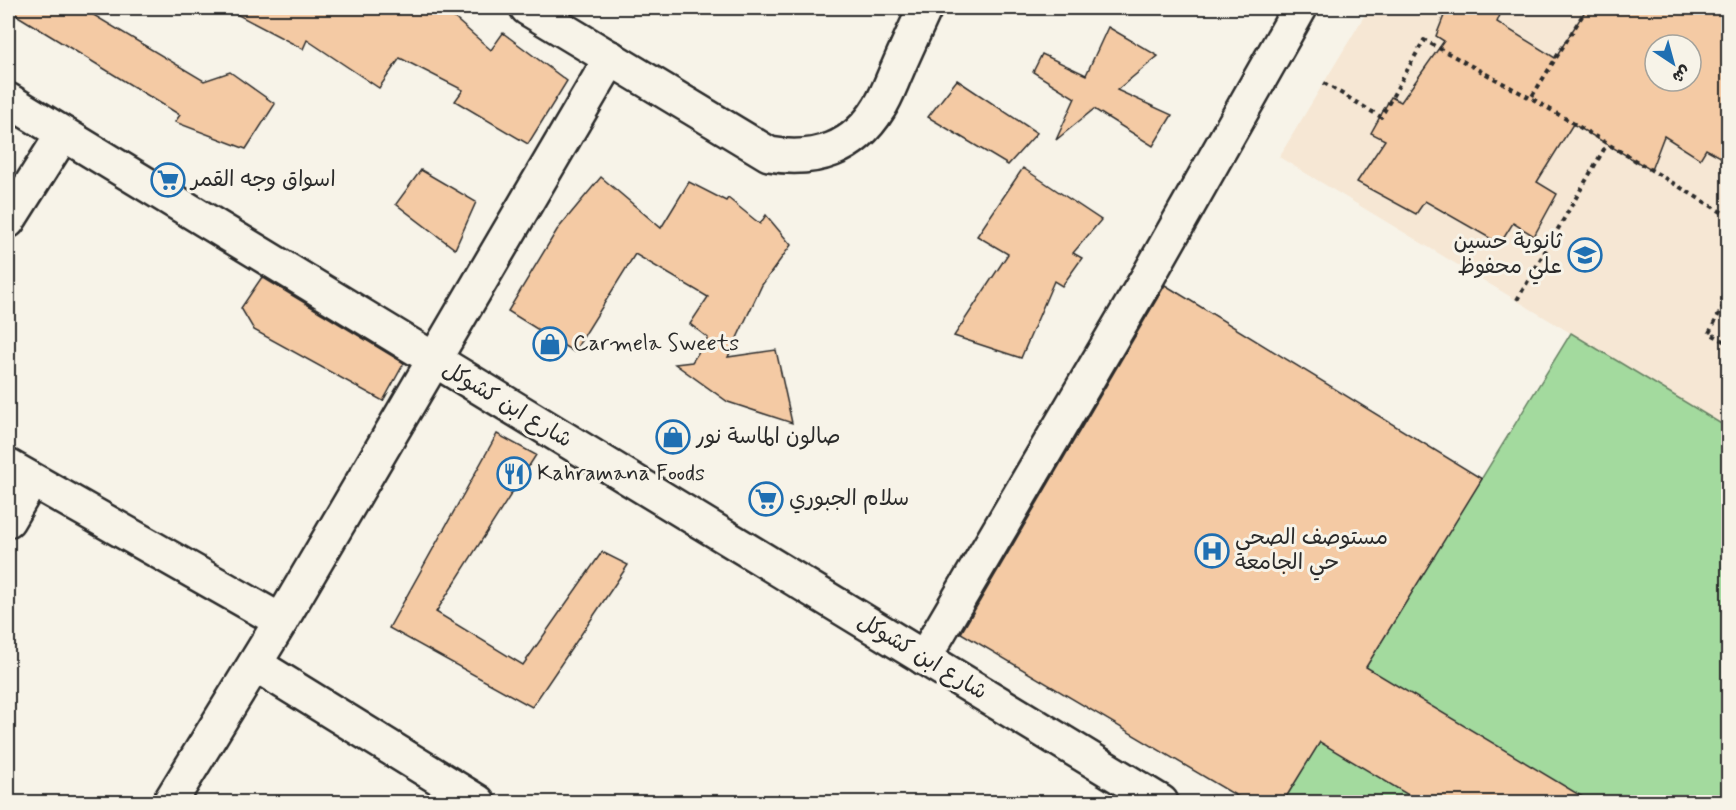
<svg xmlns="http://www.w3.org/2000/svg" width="1736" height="810" font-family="Mynerve,'Playpen Sans Arabic',sans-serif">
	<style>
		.built { fill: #f6e7d4; fill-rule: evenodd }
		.garden { fill: #a3da9e; stroke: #678264; stroke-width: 1.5 }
		.building { fill: #f4caa4; stroke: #2b2b2b; stroke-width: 1.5; fill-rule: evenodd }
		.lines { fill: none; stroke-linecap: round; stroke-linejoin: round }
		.minor-casing { stroke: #2b2b2b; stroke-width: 38 }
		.path { stroke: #2b2b2b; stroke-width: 4; stroke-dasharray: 4.5 4.5; stroke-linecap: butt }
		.minor { stroke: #f7f3e8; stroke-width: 33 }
		.labels { text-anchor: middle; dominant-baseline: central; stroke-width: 6; stroke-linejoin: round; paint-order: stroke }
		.poi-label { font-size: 22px; fill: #2b2b2b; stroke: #f7f3e8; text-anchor: start }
		.street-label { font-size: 22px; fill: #2b2b2b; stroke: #f7f3e8 }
	</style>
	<rect width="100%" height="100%" fill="#f7f3e8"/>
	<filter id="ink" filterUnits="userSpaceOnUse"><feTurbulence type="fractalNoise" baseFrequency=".0167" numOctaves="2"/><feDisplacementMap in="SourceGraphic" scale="12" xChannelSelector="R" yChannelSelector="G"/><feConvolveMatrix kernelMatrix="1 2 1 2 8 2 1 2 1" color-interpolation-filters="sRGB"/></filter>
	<g filter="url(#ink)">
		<!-- built -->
		<path class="built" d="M 1369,8 L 1728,8 L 1728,428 L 1279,157 ZM 1655,45 L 1691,45 L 1691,81 L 1655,81 Z"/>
		<!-- garden -->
		<path class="garden" d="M 1571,333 L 1728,428 L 1728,802 L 1283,802 Z"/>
		<!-- building -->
		<g class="building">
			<path d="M 8,8 L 82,8 L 204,81 L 230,72 L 275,104 L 246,149 L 175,122 L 180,115 L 8,10 Z"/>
			<path d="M 225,8 L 443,8 L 491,50 L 503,33 L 567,81 L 528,144 L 455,101 L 463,90 L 400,58 L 379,88 L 307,40 L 303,49 Z"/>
			<path d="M 1447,8 L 1503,8 L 1497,22 L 1555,58 L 1587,8 L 1728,8 L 1728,161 L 1706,149 L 1700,159 L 1664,136 L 1651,170 L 1573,124 L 1537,182 L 1557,194 L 1534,236 L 1513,223 L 1500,244 L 1425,201 L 1416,214 L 1357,182 L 1385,140 L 1371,133 L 1391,97 L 1401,102 L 1444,41 L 1436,36 ZM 1655,45 L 1691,45 L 1691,81 L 1655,81 Z"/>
			<path d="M 1108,27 L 1158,56 L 1117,90 L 1172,115 L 1153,146 L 1094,109 L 1056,140 L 1075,98 L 1033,72 L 1042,54 L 1086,75 Z"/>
			<path d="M 957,80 L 1037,133 L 1008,165 L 928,117 Z"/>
			<path d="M 1023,168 L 1101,220 L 1073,253 L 1082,258 L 1062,286 L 1054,281 L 1021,358 L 954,336 L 1008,254 L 977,236 Z"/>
			<path d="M 421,170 L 476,202 L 455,249 L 396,204 Z"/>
			<path d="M 601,177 L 661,228 L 689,182 L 726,201 L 728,198 L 760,224 L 766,215 L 791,245 L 762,285 L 728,357 L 776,350 L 792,423 L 728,402 L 675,364 L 692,362 L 708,338 L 690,324 L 708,297 L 635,254 L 574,352 L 508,311 L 557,230 Z"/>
			<path d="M 262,277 L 404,363 L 383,401 L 254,330 L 241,308 Z"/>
			<path d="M 1165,285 L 1482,479 L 1366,667 L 1591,802 L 1420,802 L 1320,742 L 1283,802 L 1247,802 L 961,633 Z"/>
			<path d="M 497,434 L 536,455 L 436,612 L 523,665 L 602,552 L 628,565 L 532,707 L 389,628 Z"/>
		</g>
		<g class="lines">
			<defs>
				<g id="minor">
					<path d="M 527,8 L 769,154 C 816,162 854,149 879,108 C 887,96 891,83 897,70 C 906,49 916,28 925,8"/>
					<path d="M 8,100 L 1161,802"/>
					<path d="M 8,221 L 63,134"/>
					<path d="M 8,466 L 281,621"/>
					<path d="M 8,520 L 31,481"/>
					<path d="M 924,658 L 1149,275 L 1300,8"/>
					<path d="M 255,664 L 478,802"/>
					<path d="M 170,802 L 281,621 L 611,58"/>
				</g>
			</defs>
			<!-- minor casing -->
			<use href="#minor" class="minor-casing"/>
			<!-- path -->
			<g class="path">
				<path d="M 1587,8 L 1531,98 L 1728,216"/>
				<path d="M 1324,83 L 1381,117 L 1424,40 L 1530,98"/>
				<path d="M 1728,297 L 1709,333 L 1728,343"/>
				<path d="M 1517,300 L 1607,144"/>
			</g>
			<!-- minor -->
			<use href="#minor" class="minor"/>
		</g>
	</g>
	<!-- icons -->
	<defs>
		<symbol id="supermarket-ring" viewBox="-11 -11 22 22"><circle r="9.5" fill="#f7f3e8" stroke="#1f6fb2" stroke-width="1.5"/><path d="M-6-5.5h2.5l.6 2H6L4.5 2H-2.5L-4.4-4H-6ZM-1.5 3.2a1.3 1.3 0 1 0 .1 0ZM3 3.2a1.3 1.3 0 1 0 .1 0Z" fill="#1f6fb2"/></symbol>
		<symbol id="school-ring" viewBox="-11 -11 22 22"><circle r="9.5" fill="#f7f3e8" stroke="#1f6fb2" stroke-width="1.5"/><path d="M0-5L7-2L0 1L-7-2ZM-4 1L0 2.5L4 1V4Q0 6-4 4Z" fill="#1f6fb2"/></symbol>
		<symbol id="shop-ring" viewBox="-11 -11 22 22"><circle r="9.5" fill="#f7f3e8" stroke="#1f6fb2" stroke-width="1.5"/><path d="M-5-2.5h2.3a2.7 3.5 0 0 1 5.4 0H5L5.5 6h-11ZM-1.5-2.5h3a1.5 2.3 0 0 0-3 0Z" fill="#1f6fb2"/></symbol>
		<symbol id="restaurant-ring" viewBox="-11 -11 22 22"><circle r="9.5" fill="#f7f3e8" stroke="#1f6fb2" stroke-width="1.5"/><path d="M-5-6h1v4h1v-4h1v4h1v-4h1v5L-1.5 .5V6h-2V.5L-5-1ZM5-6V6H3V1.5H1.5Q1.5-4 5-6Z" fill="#1f6fb2"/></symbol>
		<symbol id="hospital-ring" viewBox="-11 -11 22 22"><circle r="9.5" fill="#f7f3e8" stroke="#1f6fb2" stroke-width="1.5"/><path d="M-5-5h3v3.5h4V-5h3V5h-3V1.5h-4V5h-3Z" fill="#1f6fb2"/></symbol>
	</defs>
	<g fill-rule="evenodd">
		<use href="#supermarket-ring" x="149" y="161" width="38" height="38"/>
		<use href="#school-ring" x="1566" y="236" width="38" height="38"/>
		<use href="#shop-ring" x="531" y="325" width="38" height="38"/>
		<use href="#shop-ring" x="654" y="418" width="38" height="38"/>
		<use href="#restaurant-ring" x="495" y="455" width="38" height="38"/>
		<use href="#supermarket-ring" x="747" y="480" width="38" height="38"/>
		<use href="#hospital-ring" x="1193" y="532" width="38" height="38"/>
	</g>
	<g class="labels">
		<!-- poi labels -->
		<g class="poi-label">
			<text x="191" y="180">اسواق وجه القمر</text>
			<text x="1562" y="242" text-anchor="end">ثانوية حسين<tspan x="1562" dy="25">علي محفوظ</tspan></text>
			<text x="573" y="344">Carmela Sweets</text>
			<text x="696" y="437">صالون الماسة نور</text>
			<text x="537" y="474">Kahramana Foods</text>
			<text x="789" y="499">سلام الجبوري</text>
			<text x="1235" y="538">مستوصف الصحي<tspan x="1235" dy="25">حي الجامعة</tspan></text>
		</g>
		<!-- street labels -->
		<g class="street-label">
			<text transform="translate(507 405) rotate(31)">شارع ابن كشوكل</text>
			<text transform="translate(922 657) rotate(31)">شارع ابن كشوكل</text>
		</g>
	</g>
	<!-- margin -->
	<rect width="1736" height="810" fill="none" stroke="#f7f3e8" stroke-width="30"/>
	<rect x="15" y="15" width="1706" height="780" fill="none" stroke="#2b2b2b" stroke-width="2" filter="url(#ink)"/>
	<!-- north arrow -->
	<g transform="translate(1673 63) rotate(144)"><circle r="28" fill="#f7f3e8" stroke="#a5a39c" stroke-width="1.5"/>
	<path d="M0-4.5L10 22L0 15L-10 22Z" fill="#1f6fb2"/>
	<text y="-9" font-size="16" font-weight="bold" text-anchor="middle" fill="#2b2b2b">ش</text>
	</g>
</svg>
